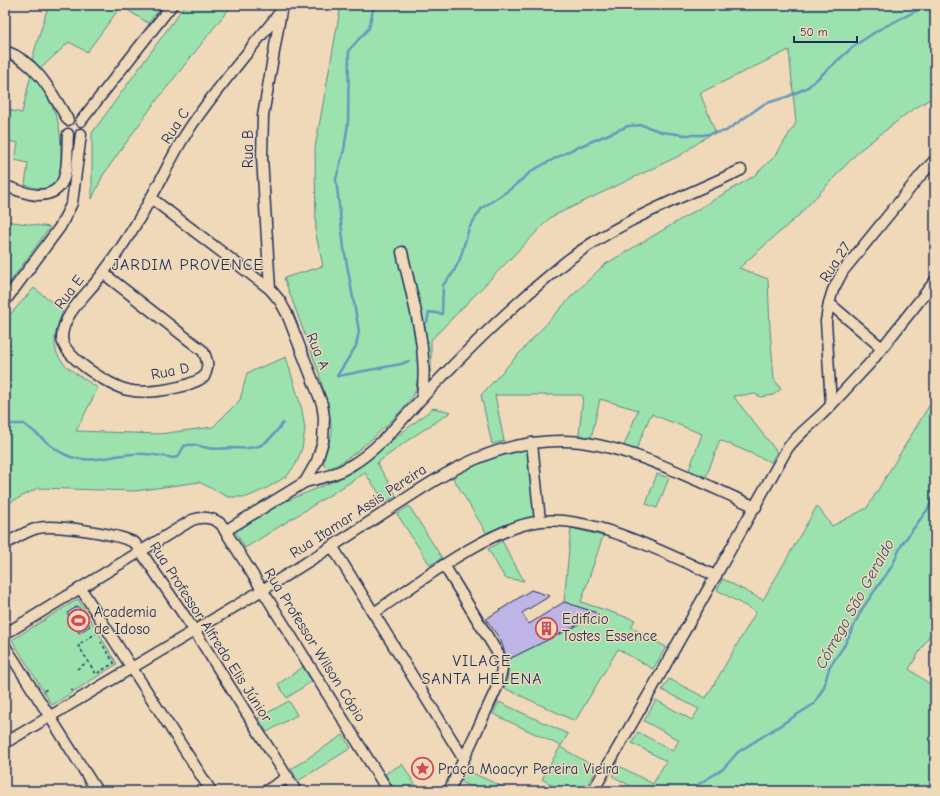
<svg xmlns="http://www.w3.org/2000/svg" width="940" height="796" font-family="'Comic Neue',sans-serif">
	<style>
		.green { fill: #9ce2af; stroke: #5c8886 }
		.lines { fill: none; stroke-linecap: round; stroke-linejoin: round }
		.stream { stroke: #6697bc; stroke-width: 2.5 }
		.building { fill: #beb5e6; stroke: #1b2f5e }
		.minor-casing { stroke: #1b2f5e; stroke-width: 13 }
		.path { stroke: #1b2f5e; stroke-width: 1.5; stroke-dasharray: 3 3; stroke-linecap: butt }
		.minor { stroke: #f0d9b8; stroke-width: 10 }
		.labels { text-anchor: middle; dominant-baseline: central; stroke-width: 3; stroke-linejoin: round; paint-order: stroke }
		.street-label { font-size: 15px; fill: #1b2f5e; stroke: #f0d9b8 }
		.poi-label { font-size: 15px; fill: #1b2f5e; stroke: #f0d9b8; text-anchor: start }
		.neighbourhood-label { font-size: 16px; letter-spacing: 1px; fill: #1b2f5e; stroke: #f0d9b8 }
		.water-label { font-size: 16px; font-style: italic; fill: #2e4975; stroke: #f0d9b8 }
	</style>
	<rect width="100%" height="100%" fill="#f0d9b8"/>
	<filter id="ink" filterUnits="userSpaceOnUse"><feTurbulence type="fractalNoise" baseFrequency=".025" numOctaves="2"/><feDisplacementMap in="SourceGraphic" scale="8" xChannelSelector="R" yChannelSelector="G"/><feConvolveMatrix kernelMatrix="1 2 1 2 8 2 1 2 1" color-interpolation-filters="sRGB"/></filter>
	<g filter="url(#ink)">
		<!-- green -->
		<g class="green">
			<path d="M 40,5 L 163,5 L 148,23 L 121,6 L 87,52 L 69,42 L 41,68 L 32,59 L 47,10 L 39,8 Z"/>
			<path d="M 185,5 L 232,5 L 153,105 L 103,175 L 92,199 L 92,133 Z"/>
			<path d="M 341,5 L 935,5 L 935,96 L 909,112 L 860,150 L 798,216 L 739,268 L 768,279 L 770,330 L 774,379 L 781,389 L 773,395 L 761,397 L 755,394 L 733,396 L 777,452 L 771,462 L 720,440 L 706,477 L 689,470 L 702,434 L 651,414 L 636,450 L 624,446 L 638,410 L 600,399 L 591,438 L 579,435 L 583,396 L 581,395 L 495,395 L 504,441 L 492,444 L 481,395 L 571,297 L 604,265 L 754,176 L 776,155 L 796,123 L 789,50 L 700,93 L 715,131 L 679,156 L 551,217 L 431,340 L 431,371 L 417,380 C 417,385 416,391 413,395 C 405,411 345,467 328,468 L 324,466 L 324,459 L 332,433 L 329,411 L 319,373 L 284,278 L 323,266 L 316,235 L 315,148 Z"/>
			<path d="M 31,74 C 40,85 49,99 55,113 C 60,125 61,139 61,152 C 62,179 56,196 25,185 L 28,163 L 15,160 L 18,143 L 5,140 L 5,109 L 22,113 Z"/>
			<path d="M 5,221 L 50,227 L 5,289 Z"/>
			<path d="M 34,288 L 63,311 C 43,358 62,364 98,388 L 76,431 L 159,434 L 213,427 L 240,400 L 247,373 L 286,357 L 302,410 L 305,429 L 302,448 L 296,464 L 287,476 L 267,488 L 247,497 L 228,497 L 199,482 L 135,491 L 38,488 L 5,505 L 5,320 Z"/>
			<path d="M 935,396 L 935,626 L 909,669 L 935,688 L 935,791 L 640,791 L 612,776 L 619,766 L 653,784 L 666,761 L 632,743 L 638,732 L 673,751 L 679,740 L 644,721 L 656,700 L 692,720 L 699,709 L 662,690 L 669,679 L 706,698 L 756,612 L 717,590 L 723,579 L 763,600 L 817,506 L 832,526 L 867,508 Z"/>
			<path d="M 433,408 L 451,412 L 411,438 L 377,463 L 396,495 L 386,503 L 365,473 L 245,548 L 235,531 L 277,505 L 339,479 L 355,470 Z"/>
			<path d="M 527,447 L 535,517 L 487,534 L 452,476 L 490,457 Z"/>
			<path d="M 657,474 L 669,478 L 657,508 L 646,504 Z"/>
			<path d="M 409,506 L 442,558 L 430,565 L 397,514 Z"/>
			<path d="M 571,528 L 603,536 L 581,602 L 635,620 L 631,627 L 666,647 L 653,669 L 618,649 L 575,721 L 504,688 L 508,677 L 507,660 L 600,614 L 564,602 Z"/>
			<path d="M 502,541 L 524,581 L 505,578 L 488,549 Z"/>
			<path d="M 78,599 L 117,664 L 52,705 L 12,640 Z"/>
			<path d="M 303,667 L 312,681 L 287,698 L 278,684 Z"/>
			<path d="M 289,701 L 297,715 L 267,732 L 258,718 Z"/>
			<path d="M 499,702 L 568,734 L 561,746 L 493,714 Z"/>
			<path d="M 343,735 L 351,748 L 298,781 L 291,769 Z"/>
			<path d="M 560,747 L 597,768 L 584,791 L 562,791 L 542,779 Z"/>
			<path d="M 402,764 L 419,791 L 395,791 L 385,774 Z"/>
			<path d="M 466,770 L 512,791 L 479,791 L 461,782 Z"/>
		</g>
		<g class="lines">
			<!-- stream -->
			<g class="stream">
				<path d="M 427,322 L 429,312 L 442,314 L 443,285 L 453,273 L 460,259 L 469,228 L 482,208 L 512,188 L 533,170 L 571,150 L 628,126 L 642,125 L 662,132 L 685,135 L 703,135 L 726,131 L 764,104 L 787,97 L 808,87 L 854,46 L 880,29 L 928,5"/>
				<path d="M 337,376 L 356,346 L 359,331 L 344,248 L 336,179 L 344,150 L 348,123 L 349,50 L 369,28 L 374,5"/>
				<path d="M 338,376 L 401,364 L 409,361"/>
				<path d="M 5,424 L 24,424 C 38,433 50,448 66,455 C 89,465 111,455 133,454 C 142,453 165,456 173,458 L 178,457 L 184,446 C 195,443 198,446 208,448 C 215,450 223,448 230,448 C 260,449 264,448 283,423"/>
				<path d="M 695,791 L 699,784 L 723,769 L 738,752 L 814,704 L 824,687 L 829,668 L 844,646 L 862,609 L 892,566 L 902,544 L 928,509 L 935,493"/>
			</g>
		</g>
		<!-- building -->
		<g class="building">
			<path d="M 531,590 L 550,596 L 522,613 L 529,624 L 564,602 L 600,614 L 507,660 L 501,641 L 486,619 Z"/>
			<path d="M 78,606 L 90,626 L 79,633 L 67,613 Z"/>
		</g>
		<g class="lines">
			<defs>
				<g id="minor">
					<path d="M 5,51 C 37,62 52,93 68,120"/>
					<path d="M 81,121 L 172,5"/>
					<path d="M 935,160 L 921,175 L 843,271 L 833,290 L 829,303 L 826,321 L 831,405 L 871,362 L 935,281"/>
					<path d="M 5,186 C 15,189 28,195 38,195 C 73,195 66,158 68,134"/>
					<path d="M 151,198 L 270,289 L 280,301 L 287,314 L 322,404 L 324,417 L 323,441 L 317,461 L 305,482 L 225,531"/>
					<path d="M 402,252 C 412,298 429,350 422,397"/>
					<path d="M 103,273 L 203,351 C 208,361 209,366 204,377 C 187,388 148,395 128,390 C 111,387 62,356 62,338 C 62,313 90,292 103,273 C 121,249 138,222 152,196 C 163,177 172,156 184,137 C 203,106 228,77 251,48 C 262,34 275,20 285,5"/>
					<path d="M 270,289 L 262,157 L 263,116 L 281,11"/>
					<path d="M 5,301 L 60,227 L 72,203 L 81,134"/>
					<path d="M 829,303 L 882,348"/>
					<path d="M 532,443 L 540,521"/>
					<path d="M 305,482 C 321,478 336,475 350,466 C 383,447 410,409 437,382 C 476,341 519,300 563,264 C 615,222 681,198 741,170"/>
					<path d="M 5,544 C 16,538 26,531 38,528 C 56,524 119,534 135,543 L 194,630 L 296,791"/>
					<path d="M 332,546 L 463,758"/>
					<path d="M 444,565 L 500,657 L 502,670 L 498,685 L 449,791"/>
					<path d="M 81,589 L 211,791"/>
					<path d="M 374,613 C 416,584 490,527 541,521 C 593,515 669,555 716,576"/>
					<path d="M 5,634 L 192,520 C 203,516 212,517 221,524 L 388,791"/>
					<path d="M 5,646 L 97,791"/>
					<path d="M 5,743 C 91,692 178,641 264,589 C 303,565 341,541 379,516 C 440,477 488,440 564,441 C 622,441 703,484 756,507"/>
					<path d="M 266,791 L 288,777"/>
					<path d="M 593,791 L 653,687 L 787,449 C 799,432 817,421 831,405"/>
				</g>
			</defs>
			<!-- minor casing -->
			<use href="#minor" class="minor-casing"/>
			<!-- path -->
			<g class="path">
				<path d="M 98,632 L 78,645 L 96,674 L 114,663 L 101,642"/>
				<path d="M 77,669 L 89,661"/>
				<path d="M 71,689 L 73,692"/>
				<path d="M 44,691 L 48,688"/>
			</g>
			<!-- minor -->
			<use href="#minor" class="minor"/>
		</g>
	</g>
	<!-- icons -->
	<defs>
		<symbol id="stadium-ring" viewBox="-11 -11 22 22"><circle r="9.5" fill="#f0d9b8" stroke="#d1495b" stroke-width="1.5"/><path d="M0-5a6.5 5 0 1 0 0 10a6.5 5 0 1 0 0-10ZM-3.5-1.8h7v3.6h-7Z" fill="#d1495b"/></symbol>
		<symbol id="building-ring" viewBox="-11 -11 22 22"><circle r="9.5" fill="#f0d9b8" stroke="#d1495b" stroke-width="1.5"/><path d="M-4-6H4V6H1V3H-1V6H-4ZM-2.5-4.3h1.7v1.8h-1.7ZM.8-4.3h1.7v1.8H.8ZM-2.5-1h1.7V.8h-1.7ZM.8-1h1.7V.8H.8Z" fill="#d1495b"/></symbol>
		<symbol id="sight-ring" viewBox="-11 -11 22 22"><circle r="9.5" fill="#f0d9b8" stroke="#d1495b" stroke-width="1.5"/><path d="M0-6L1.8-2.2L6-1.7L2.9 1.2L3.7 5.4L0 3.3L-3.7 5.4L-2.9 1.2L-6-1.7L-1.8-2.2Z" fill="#d1495b"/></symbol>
	</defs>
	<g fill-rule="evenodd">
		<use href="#stadium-ring" x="66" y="608" width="25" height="25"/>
		<use href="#building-ring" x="534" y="616" width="25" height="25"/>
		<use href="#sight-ring" x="410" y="756" width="25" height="25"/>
	</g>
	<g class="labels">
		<!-- street labels -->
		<g class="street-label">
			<text transform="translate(175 126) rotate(-57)">Rua C</text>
			<text transform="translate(248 149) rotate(-90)">Rua B</text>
			<text transform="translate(835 262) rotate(-57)">Rua 27</text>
			<text transform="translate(69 292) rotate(-53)">Rua E</text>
			<text transform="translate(318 351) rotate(68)">Rua A</text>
			<text transform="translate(170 371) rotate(-11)">Rua D</text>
			<text transform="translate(358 511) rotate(-33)">Rua Itamar Assis Pereira</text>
			<text transform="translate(211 632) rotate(57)">Rua Professor Alfredo Elis Júnior</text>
			<text transform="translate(315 645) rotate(58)">Rua Professor Wilson Cópio</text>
		</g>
		<!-- poi labels -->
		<g class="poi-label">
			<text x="94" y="612">Academia<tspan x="94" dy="17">de Idoso</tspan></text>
			<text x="562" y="619">Edifício<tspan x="562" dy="17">Tostes Essence</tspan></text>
			<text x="438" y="769">Praça Moacyr Pereira Vieira</text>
		</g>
		<!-- neighbourhood labels -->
		<g class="neighbourhood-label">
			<text x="188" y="265">JARDIM PROVENCE</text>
			<text x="482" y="661">VILAGE<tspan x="482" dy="18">SANTA HELENA</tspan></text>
		</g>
		<!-- water labels -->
		<g class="water-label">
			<text transform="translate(855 604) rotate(-61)">Córrego São Geraldo</text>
		</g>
	</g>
	<!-- margin -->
	<rect width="940" height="796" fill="none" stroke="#f0d9b8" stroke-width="20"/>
	<rect x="10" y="10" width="920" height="776" fill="none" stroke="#1b2f5e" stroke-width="1.5" filter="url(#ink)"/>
	<!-- scale -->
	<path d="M794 36v6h63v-6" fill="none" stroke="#1b2f5e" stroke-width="2"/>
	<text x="800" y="36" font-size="12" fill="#1b2f5e" stroke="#f0d9b8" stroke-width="3" paint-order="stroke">50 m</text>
</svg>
